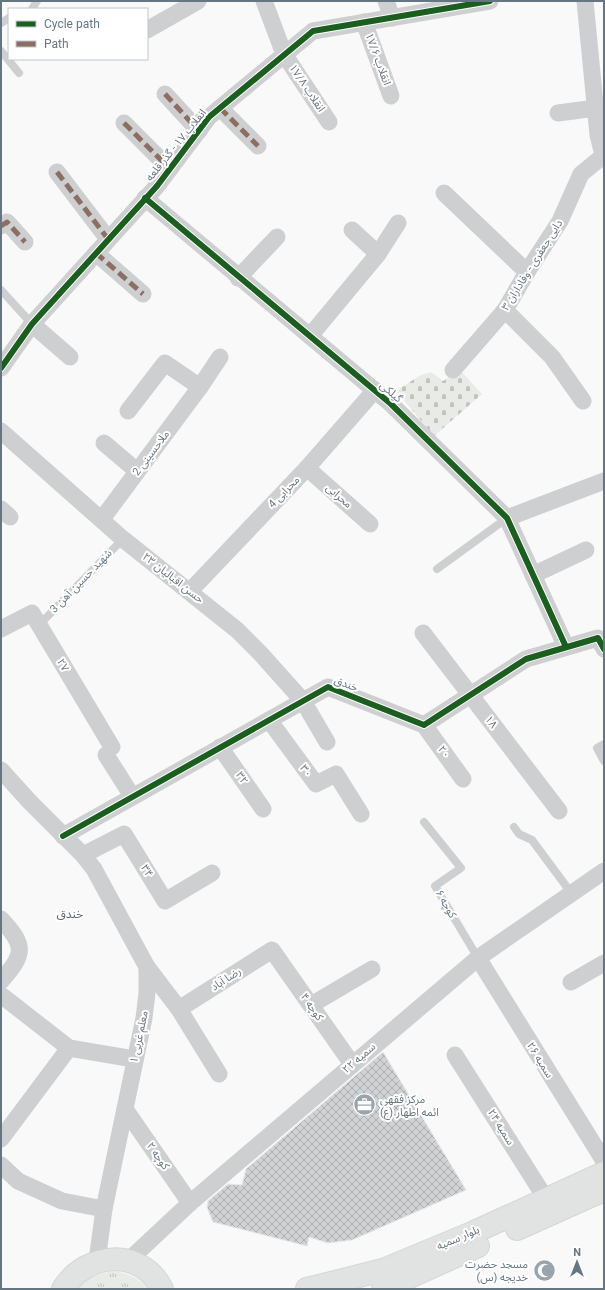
<svg xmlns="http://www.w3.org/2000/svg" width="605" height="1290" font-family="Roboto,'Noto Sans Arabic',sans-serif">
	<style>
		.grass { fill: url(#grass-tufts) }
		.cemetery { fill: url(#cemetery-stones) }
		.building { fill: url(#building-cross-hatch); stroke: #e8e8e8 }
		.lines { fill: none; stroke-linecap: round; stroke-linejoin: round }
		.secondary-casing { stroke: #d5d6d7; stroke-width: 24 }
		.primary-casing { stroke: #d5d6d7; stroke-width: 24 }
		.service { stroke: #cecfd0; stroke-width: 8 }
		.minor { stroke: #cecfd0; stroke-width: 17 }
		.secondary { stroke: #e1e2e2; stroke-width: 22 }
		.primary { stroke: #e1e2e2; stroke-width: 22 }
		.quiet { stroke: #8d6e63; stroke-width: 5; stroke-dasharray: 10 5; stroke-linecap: butt }
		.cycleway-casing { stroke: #fff; stroke-width: 8 }
		.cycleway { stroke: #1b5e20; stroke-width: 6 }
		.labels { text-anchor: middle; dominant-baseline: central; stroke-width: 4; stroke-linejoin: round; paint-order: stroke }
		.street-label { font-size: 11px; fill: #657683; stroke: #fff }
		.poi-label { font-size: 11px; fill: #657683; stroke: #fff; text-anchor: start }
		.neighbourhood-label { font-size: 12px; fill: #57646e; stroke: #fff }
	</style>
	<defs>
		<pattern id="grass-tufts" width="24" height="20" patternUnits="userSpaceOnUse"><rect width="24" height="20" fill="#e8ebe6"/><path d="M3 7l-1-3M5 7V3M7 7l1-3M15 17l-1-3M17 17v-4M19 17l1-3" fill="none" stroke="#c0c3c0"/></pattern>
		<pattern id="cemetery-stones" width="16" height="16" patternUnits="userSpaceOnUse"><rect width="16" height="16" fill="#e8ebe6"/><path d="M2 7V4a2 2 0 0 1 4 0v3zM10 15v-3a2 2 0 0 1 4 0v3z" fill="#c0c3c0"/></pattern>
		<pattern id="building-cross-hatch" width="8" height="8" patternUnits="userSpaceOnUse"><rect width="8" height="8" fill="#d0d2d3"/><path d="M0 0l8 8M0 8l8-8" fill="none" stroke="#acafb1"/></pattern>
	</defs>
	<rect width="100%" height="100%" fill="#f9f9f9"/>
	<!-- grass -->
	<path class="grass" d="M 116,1271 C 129,1274 139,1278 148,1289 L 78,1289 C 87,1276 101,1273 116,1271 Z"/>
	<!-- cemetery -->
	<path class="cemetery" d="M 460,370 L 482,394 L 434,436 L 396,391 L 419,376 L 431,372 L 443,381 Z"/>
	<!-- building -->
	<path class="building" d="M 383,1052 L 466,1190 L 352,1240 L 328,1243 L 309,1237 L 307,1246 L 213,1222 L 207,1207 L 208,1201 L 228,1184 L 242,1185 L 246,1169 Z"/>
	<g class="lines">
		<defs>
			<g id="secondary">
				<path d="M 517,1229 L 604,1190"/>
				<path d="M 307,1289 L 383,1270 L 472,1233 L 604,1173"/>
				<path d="M 383,1289 L 478,1246"/>
			</g>
			<path id="primary" d="M 63,1289 C 86,1252 141,1247 162,1289"/>
		</defs>
		<!-- secondary casing -->
		<use href="#secondary" class="secondary-casing"/>
		<!-- primary casing -->
		<use href="#primary" class="primary-casing"/>
		<!-- service -->
		<g class="service">
			<path d="M 32,9 L 37,1"/>
			<path d="M 1,23 L 9,18"/>
			<path d="M 1,51 L 19,73"/>
			<path d="M 1,290 L 32,324"/>
			<path d="M 437,569 L 507,518"/>
			<path d="M 40,624 L 123,539"/>
			<path d="M 604,744 L 597,748 L 604,761"/>
			<path d="M 424,822 L 461,868 L 435,886 L 478,958"/>
			<path d="M 514,827 L 519,834 L 532,840 L 572,894"/>
		</g>
		<!-- minor -->
		<g class="minor">
			<path d="M 264,1 L 284,54 L 329,122"/>
			<path d="M 386,1 L 392,18"/>
			<path d="M 585,1 L 598,135 L 604,159"/>
			<path d="M 364,22 L 391,96"/>
			<path d="M 147,30 L 198,1"/>
			<path d="M 165,94 L 199,131"/>
			<path d="M 220,108 L 258,146"/>
			<path d="M 558,113 L 596,108"/>
			<path d="M 124,123 L 170,169"/>
			<path d="M 57,172 L 108,239"/>
			<path d="M 444,193 L 527,272"/>
			<path d="M 145,198 L 391,404 L 507,518 L 566,647"/>
			<path d="M 1,226 L 7,222 L 25,242"/>
			<path d="M 352,230 L 378,254"/>
			<path d="M 96,253 L 143,294"/>
			<path d="M 238,278 L 277,237"/>
			<path d="M 505,310 L 552,357 L 583,401"/>
			<path d="M 32,324 L 70,357"/>
			<path d="M 310,336 L 378,254 L 398,223"/>
			<path d="M 1,368 L 32,324 L 157,186 L 209,117 L 313,31 L 490,1"/>
			<path d="M 453,370 L 505,310 L 527,272 L 560,221 L 581,174 L 603,156"/>
			<path d="M 128,411 L 165,363 L 200,387 L 220,357"/>
			<path d="M 1,431 L 123,539 L 237,630 L 260,653 L 303,701 L 327,742"/>
			<path d="M 104,443 L 137,471"/>
			<path d="M 307,468 L 370,524"/>
			<path d="M 1,509 L 10,517"/>
			<path d="M 507,518 L 604,481"/>
			<path d="M 102,519 L 200,387"/>
			<path d="M 533,575 L 586,550"/>
			<path d="M 190,591 L 307,468 L 375,390"/>
			<path d="M 1,629 L 32,613 L 112,747"/>
			<path d="M 423,633 L 559,811"/>
			<path d="M 269,720 L 316,784 L 336,774 L 361,814"/>
			<path d="M 424,725 L 463,779"/>
			<path d="M 220,747 L 263,809"/>
			<path d="M 106,755 L 132,796"/>
			<path d="M 1,770 L 29,801 L 83,855 L 94,869 L 147,967 L 147,993 L 144,1018 L 104,1209 L 97,1261"/>
			<path d="M 63,836 L 328,687 L 424,725 L 526,659 L 598,638 L 604,649"/>
			<path d="M 83,855 L 124,834 L 165,901 L 212,873"/>
			<path d="M 1,919 C 26,946 25,954 1,981"/>
			<path d="M 478,958 L 604,1161"/>
			<path d="M 147,967 L 179,1009 L 219,1074"/>
			<path d="M 571,982 L 604,963"/>
			<path d="M 1,995 L 69,1048 L 134,1059"/>
			<path d="M 311,1005 L 372,969"/>
			<path d="M 179,1009 L 272,950 L 352,1064"/>
			<path d="M 455,1055 L 546,1199"/>
			<path d="M 125,1109 L 190,1203"/>
			<path d="M 1,1139 L 69,1048"/>
			<path d="M 1,1165 L 18,1181 L 62,1201 L 104,1209"/>
			<path d="M 128,1261 L 190,1203 L 478,958 L 604,871"/>
		</g>
		<!-- secondary -->
		<use href="#secondary" class="secondary"/>
		<!-- primary -->
		<use href="#primary" class="primary"/>
		<!-- quiet -->
		<g class="quiet">
			<path d="M 165,94 L 199,131"/>
			<path d="M 220,108 L 258,146"/>
			<path d="M 124,123 L 170,169"/>
			<path d="M 57,172 L 108,239"/>
			<path d="M 1,226 L 7,222 L 25,242"/>
			<path d="M 96,253 L 143,294"/>
		</g>
		<defs>
			<g id="cycleway">
				<path d="M 145,198 L 391,404 L 507,518 L 566,647"/>
				<path d="M 1,368 L 32,324 L 157,186 L 209,117 L 313,31 L 490,1"/>
				<path d="M 63,836 L 328,687 L 424,725 L 526,659 L 598,638 L 604,649"/>
			</g>
		</defs>
		<!-- cycleway casing -->
		<use href="#cycleway" class="cycleway-casing"/>
		<!-- cycleway -->
		<use href="#cycleway" class="cycleway"/>
	</g>
	<!-- icons -->
	<defs>
		<symbol id="office-disc" viewBox="-11 -11 22 22"><circle r="9.5" fill="#99a4ac" stroke="#fff"/><path d="M-6-3h4V-5.5h4V-3h4V5H-6ZM-1-4.5V-3h2v-1.5ZM-6 0V1H6V0Z" fill="#fff"/></symbol>
		<symbol id="mosque-disc" viewBox="-11 -11 22 22"><circle r="9.5" fill="#99a4ac" stroke="#fff"/><path d="M3.5-4.9A6 6 0 1 0 3.5 4.9A5 5 0 1 1 3.5-4.9Z" fill="#fff"/></symbol>
	</defs>
	<g fill-rule="evenodd">
		<use href="#office-disc" x="352" y="1092" width="25" height="25"/>
		<use href="#mosque-disc" x="532" y="1258" width="25" height="25"/>
	</g>
	<g class="labels">
		<!-- street labels -->
		<g class="street-label">
			<text transform="translate(378 59) rotate(70)">انقلاب ۱۷/۶</text>
			<text transform="translate(307 88) rotate(56)">انقلاب ۱۷/۸</text>
			<text transform="translate(176 145) rotate(-51)">انقلاب ۱۷ - گذر قلعه</text>
			<text transform="translate(532 265) rotate(-58)">دایی جعفری - وفاداران ۳</text>
			<text transform="translate(391 392) rotate(41)">گیلکی</text>
			<text transform="translate(151 453) rotate(-53)">ملاحسینی 2</text>
			<text transform="translate(284 492) rotate(-46)">محرابی 4</text>
			<text transform="translate(339 496) rotate(41)">محرابی</text>
			<text transform="translate(173 578) rotate(38)">۲۳ حسن اقبالیان</text>
			<text transform="translate(81 581) rotate(-46)">شهید حسین آهن 3</text>
			<text transform="translate(63 665) rotate(60)">۲۷</text>
			<text transform="translate(346 684) rotate(19)">خندق</text>
			<text transform="translate(491 722) rotate(53)">۱۸</text>
			<text transform="translate(444 752) rotate(54)">۲۰</text>
			<text transform="translate(306 771) rotate(54)">۳۰</text>
			<text transform="translate(242 778) rotate(56)">۳۲</text>
			<text transform="translate(147 871) rotate(58)">۳۴</text>
			<text transform="translate(446 904) rotate(60)">کوچه ۶</text>
			<text transform="translate(226 979) rotate(-33)">رضا آباد</text>
			<text transform="translate(312 1007) rotate(55)">کوچه ۴</text>
			<text transform="translate(139 1037) rotate(-78)">معلم غربی ۱</text>
			<text transform="translate(359 1058) rotate(-41)">سمیه ۲۲</text>
			<text transform="translate(540 1060) rotate(58)">سمیه ۲۶</text>
			<text transform="translate(501 1127) rotate(58)">سمیه ۲۴</text>
			<text transform="translate(158 1156) rotate(55)">کوچه ۲</text>
			<text transform="translate(458 1238) rotate(-23)">بلوار سمیه</text>
		</g>
		<!-- poi labels -->
		<g class="poi-label">
			<text x="380" y="1099">مرکز فقهی<tspan x="380" dy="13">ائمه اطهار (ع)</tspan></text>
			<text x="528" y="1264" text-anchor="end">مسجد حضرت<tspan x="528" dy="13">خدیجه (س)</tspan></text>
		</g>
		<!-- neighbourhood labels -->
		<g class="neighbourhood-label">
			<text x="70" y="914">خندق</text>
		</g>
	</g>
	<!-- border -->
	<rect width="605" height="1290" fill="none" stroke="#657683" stroke-width="4"/>
	<!-- legend -->
	<rect x="8" y="8" width="140" height="52" fill="#ffffff" stroke="#c1c8cd"/>
	<rect x="16" y="21" width="20" height="6" fill="#1b5e20" stroke="#c1c8cd"/>
	<text x="44" y="28" font-size="12" fill="#657683">Cycle path</text>
	<rect x="16" y="41" width="20" height="6" fill="#8d6e63" stroke="#c1c8cd"/>
	<text x="44" y="48" font-size="12" fill="#657683">Path</text>
	<!-- north arrow -->
	<g transform="translate(577 1262)" stroke="#ffffff" stroke-width="3" paint-order="stroke">
	<path d="M0-3L7 15L0 10L-7 15Z" fill="#657683"/>
	<text y="-6" font-size="11" font-weight="bold" text-anchor="middle" fill="#657683">N</text>
	</g>
</svg>
